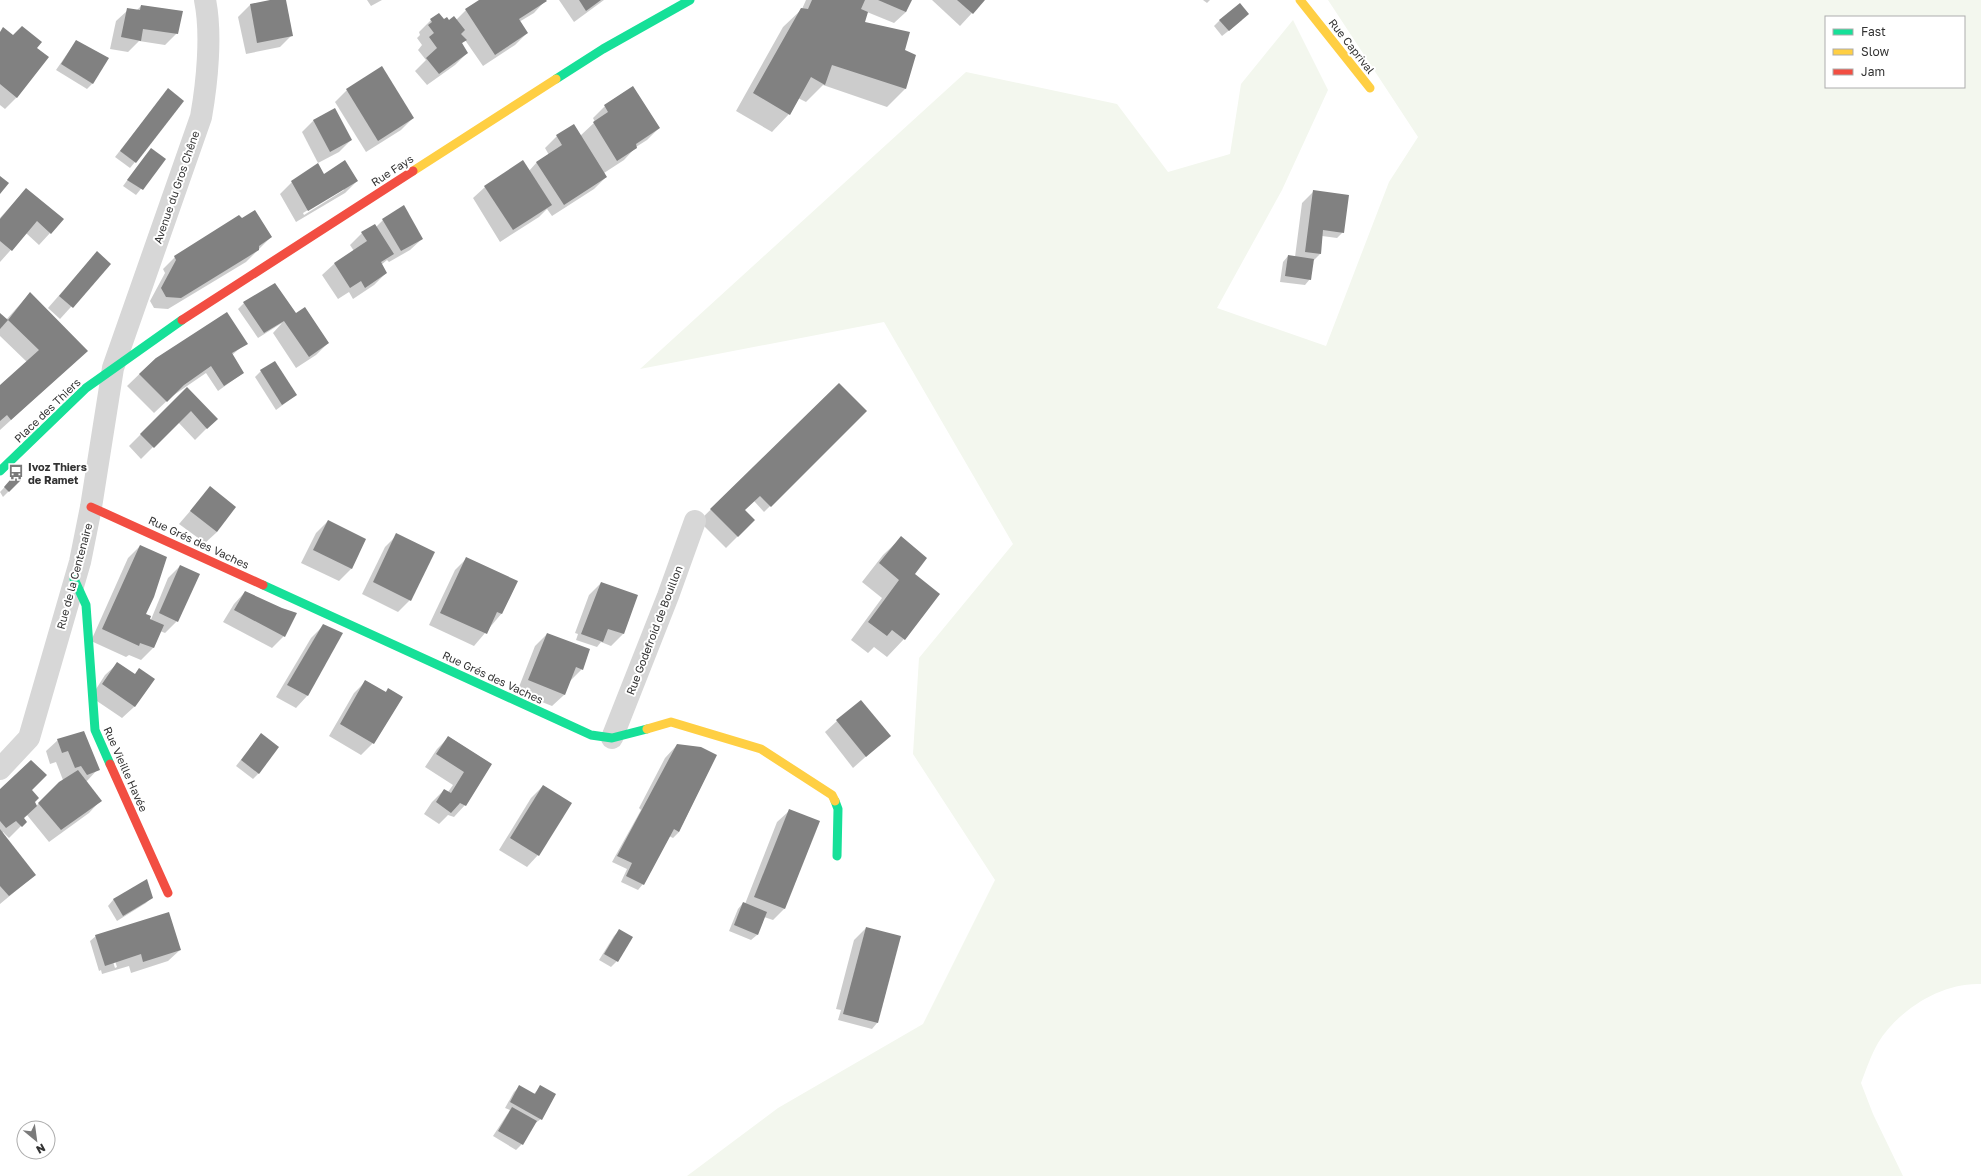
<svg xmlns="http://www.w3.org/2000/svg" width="1981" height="1176" font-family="'Golos Text',sans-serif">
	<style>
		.green { fill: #f3f7ee; fill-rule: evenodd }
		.shadow { fill: #0003; fill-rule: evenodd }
		.building { fill: #818181 }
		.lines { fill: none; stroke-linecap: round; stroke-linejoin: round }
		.street { stroke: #d7d7d7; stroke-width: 22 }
		.fast { stroke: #16e098; stroke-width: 9 }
		.slow { stroke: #ffcf43; stroke-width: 9 }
		.jam { stroke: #f24e42; stroke-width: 9 }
		.labels { text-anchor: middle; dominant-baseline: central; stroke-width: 4; stroke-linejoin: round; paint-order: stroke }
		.street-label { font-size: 11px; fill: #333; stroke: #fff }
		.poi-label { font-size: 11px; font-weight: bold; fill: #333; stroke: #fff; text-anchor: start }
	</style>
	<rect width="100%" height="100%" fill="#fff"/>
	<!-- green -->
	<path class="green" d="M 1328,0 L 1981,0 L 1981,984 C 1942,982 1898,1010 1878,1043 C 1871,1055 1866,1070 1861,1083 L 1873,1114 L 1903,1176 L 687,1176 L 778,1108 L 923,1024 L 995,880 L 913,754 L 919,658 L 1013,544 L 884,322 L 640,369 L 966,72 L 1117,104 L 1168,172 L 1230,154 L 1241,84 L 1293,20 L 1328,90 L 1282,190 L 1217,308 L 1326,346 L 1389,182 L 1418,137 ZM 1826,17 L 1964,17 L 1964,87 L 1826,87 Z"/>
	<!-- shadow -->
	<g class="shadow">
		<path d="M 275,0 L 285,0 L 292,35 L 280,47 L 246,54 L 238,17 L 250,5 Z"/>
		<path d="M 367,0 L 382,0 L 371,6 Z"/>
		<path d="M 481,0 L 545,1 L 534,13 L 519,22 L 527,33 L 515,45 L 483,66 L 465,40 L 461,44 L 467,53 L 455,65 L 427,85 L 415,71 L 426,60 L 418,50 L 422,45 L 417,38 L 420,35 L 419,32 L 431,20 L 456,20 L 466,10 Z"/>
		<path d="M 559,0 L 604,0 L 574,22 Z"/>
		<path d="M 806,0 L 911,0 L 906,12 L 894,23 L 867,12 L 864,22 L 904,51 L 915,56 L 905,89 L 887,107 L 823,85 L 806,102 L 798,98 L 789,114 L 772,132 L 736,111 L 783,27 L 802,9 Z"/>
		<path d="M 932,0 L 984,0 L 960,26 Z"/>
		<path d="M 1203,0 L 1210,0 L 1207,3 Z"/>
		<path d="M 141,6 L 177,33 L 165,45 L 139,41 L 128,52 L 110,49 L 116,21 L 128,10 L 136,11 Z"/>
		<path d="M 1220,20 L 1242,20 L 1222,36 L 1214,26 Z"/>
		<path d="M 0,32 L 36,48 L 17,97 L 5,109 L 0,105 Z"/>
		<path d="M 76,41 L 108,58 L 92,84 L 87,89 L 56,70 Z"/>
		<path d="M 347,90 L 413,118 L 401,130 L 366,152 L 335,102 Z"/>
		<path d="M 163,96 L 135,162 L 130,168 L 115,157 Z"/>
		<path d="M 605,106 L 659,128 L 647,140 L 636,147 L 624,160 L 604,173 L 606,177 L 594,189 L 552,216 L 547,209 L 539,217 L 500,242 L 473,198 L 485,187 L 529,171 L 537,162 L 549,155 L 545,148 L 557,136 L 580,136 L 595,122 L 593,118 Z"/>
		<path d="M 314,120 L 351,140 L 339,152 L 318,163 L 302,132 Z"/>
		<path d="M 146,155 L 165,159 L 136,195 L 123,186 Z"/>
		<path d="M 323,175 L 357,181 L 345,193 L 296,222 L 280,194 L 292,182 ZM 344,188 L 344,190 L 304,215 L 303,213 Z"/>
		<path d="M 26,189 L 50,233 L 39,245 L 26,233 L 0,262 L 0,218 Z"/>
		<path d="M 1314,191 L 1343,232 L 1337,238 L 1322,236 L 1320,254 L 1313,261 L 1310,279 L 1305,285 L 1280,282 L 1283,262 L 1288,256 L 1295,257 L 1302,203 Z"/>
		<path d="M 383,220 L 422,239 L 410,250 L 389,262 L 387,260 L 381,265 L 386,273 L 374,285 L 353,299 L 349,292 L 338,299 L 322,275 L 334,264 L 354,251 L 350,245 L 362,233 L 375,225 L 376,227 Z"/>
		<path d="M 271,237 L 246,262 L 168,309 L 154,308 L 150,301 L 165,273 L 163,269 L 175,257 Z"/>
		<path d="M 97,252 L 110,264 L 60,319 L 48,308 Z"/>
		<path d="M 30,293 L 75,362 L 0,430 L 0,386 L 27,362 L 0,336 L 0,315 L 6,320 Z"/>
		<path d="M 244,303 L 295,314 L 328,343 L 316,355 L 296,368 L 273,333 L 282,323 L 258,338 L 238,309 Z"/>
		<path d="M 246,343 L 232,355 L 243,373 L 218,391 L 206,373 L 171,397 L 154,413 L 127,386 L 156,358 Z"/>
		<path d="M 261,371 L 296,395 L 276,410 L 255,377 Z"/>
		<path d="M 187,388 L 216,419 L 195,440 L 178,422 L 141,459 L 129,446 Z"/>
		<path d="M 866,411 L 764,512 L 754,501 L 744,510 L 754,520 L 726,548 L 699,521 L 742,479 Z"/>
		<path d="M 16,475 L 21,479 L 3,497 L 0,492 Z"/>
		<path d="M 210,488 L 217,532 L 205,543 L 179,524 Z"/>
		<path d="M 328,521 L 365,540 L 351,569 L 339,581 L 301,563 L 316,533 Z"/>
		<path d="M 397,535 L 410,600 L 398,612 L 362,594 L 385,547 Z"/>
		<path d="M 901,538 L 913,574 L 904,639 L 887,657 L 874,647 L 868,653 L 851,640 L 882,598 L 862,582 L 883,555 Z"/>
		<path d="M 140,546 L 145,614 L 150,622 L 168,578 L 180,566 L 177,621 L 165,633 L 160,631 L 153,648 L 141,660 L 129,655 L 126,657 L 91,641 L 128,558 Z"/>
		<path d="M 467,558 L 502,613 L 474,646 L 429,625 L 455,570 Z"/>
		<path d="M 601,583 L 637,596 L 623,634 L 611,646 L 601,642 L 597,647 L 576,640 L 578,634 L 575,633 L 589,595 Z"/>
		<path d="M 245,592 L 284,636 L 272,648 L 223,622 L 234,604 Z"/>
		<path d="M 323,626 L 307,696 L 296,708 L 276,697 L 311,638 Z"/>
		<path d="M 547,634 L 582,669 L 569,682 L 564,695 L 552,706 L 517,692 L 535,646 Z"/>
		<path d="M 117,664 L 134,675 L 153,679 L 134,707 L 122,718 L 91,697 L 105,675 Z"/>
		<path d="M 366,681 L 385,693 L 388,689 L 373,743 L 361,755 L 329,736 L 354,693 Z"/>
		<path d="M 837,721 L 889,736 L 853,768 L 825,732 Z"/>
		<path d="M 261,734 L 259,773 L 253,779 L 236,766 Z"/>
		<path d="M 449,737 L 491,764 L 465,805 L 454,817 L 448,815 L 439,824 L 424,814 L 432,802 L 444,790 L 448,792 L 453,785 L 425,767 L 437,749 Z"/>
		<path d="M 58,740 L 98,769 L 86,782 L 100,801 L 89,813 L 49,842 L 27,815 L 23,818 L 26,821 L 9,838 L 3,832 L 2,833 L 35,875 L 0,904 L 0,791 L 30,790 L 36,806 L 63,780 L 56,762 L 50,764 L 46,751 Z"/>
		<path d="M 677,745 L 716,755 L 679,832 L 673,838 L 669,836 L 643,884 L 638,890 L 621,882 L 627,869 L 612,862 L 641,810 L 639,808 L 665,758 Z"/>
		<path d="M 543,786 L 538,855 L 527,867 L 499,850 L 531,798 Z"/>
		<path d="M 789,811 L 784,909 L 773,920 L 764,917 L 757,935 L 751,940 L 729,931 L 738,909 L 743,903 L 745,904 L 777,822 Z"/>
		<path d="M 146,881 L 152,897 L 146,903 L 117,921 L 108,906 L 113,900 Z"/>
		<path d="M 866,928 L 900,937 L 877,1023 L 872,1029 L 838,1020 L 841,1010 L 836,1009 L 854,940 Z"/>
		<path d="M 620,930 L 617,961 L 611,967 L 599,960 L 614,936 Z"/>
		<path d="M 96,936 L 180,950 L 168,961 L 131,973 L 129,966 L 102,974 L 101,970 L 99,971 L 90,941 ZM 106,939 L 108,939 L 117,967 L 115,968 Z"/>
		<path d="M 541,1086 L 541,1119 L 534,1124 L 522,1144 L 516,1150 L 493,1136 L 510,1110 L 505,1108 L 514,1092 L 519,1087 L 533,1095 Z"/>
	</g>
	<!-- building -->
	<g class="building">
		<path d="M 270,0 L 286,0 L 293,36 L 257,43 L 250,4 Z"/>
		<path d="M 479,0 L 546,0 L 547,1 L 519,19 L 528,33 L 495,55 L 465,9 Z"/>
		<path d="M 579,0 L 601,0 L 586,11 Z"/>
		<path d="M 812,0 L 865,0 L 861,9 L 868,12 L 865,22 L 910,32 L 905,50 L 916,55 L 906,89 L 832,65 L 825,85 L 811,77 L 790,115 L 753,93 L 801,8 L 808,9 Z"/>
		<path d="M 878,0 L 912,0 L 906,12 Z"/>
		<path d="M 957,0 L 985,0 L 973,14 Z"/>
		<path d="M 1240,3 L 1249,14 L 1229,31 L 1219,20 Z"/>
		<path d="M 141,5 L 183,11 L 178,34 L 143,29 L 141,41 L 121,37 L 127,8 L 140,10 Z"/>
		<path d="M 439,13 L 444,19 L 447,17 L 449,20 L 454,16 L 465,30 L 461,34 L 467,40 L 462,43 L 468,53 L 439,74 L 426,58 L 437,48 L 429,37 L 434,33 L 428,25 L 432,22 L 430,19 Z"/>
		<path d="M 22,26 L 42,42 L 37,48 L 49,57 L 17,98 L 0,84 L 0,32 L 3,27 L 13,35 Z"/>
		<path d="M 76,40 L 109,58 L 93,84 L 61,64 Z"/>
		<path d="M 382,66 L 414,118 L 378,141 L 346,89 Z"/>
		<path d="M 633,86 L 660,128 L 636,144 L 637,148 L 617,161 L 593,122 L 608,112 L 604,105 Z"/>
		<path d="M 168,88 L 184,101 L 136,163 L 120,151 Z"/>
		<path d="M 335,108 L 352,140 L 330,152 L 313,120 Z"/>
		<path d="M 574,124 L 607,177 L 564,205 L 536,162 L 562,145 L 556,135 Z"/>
		<path d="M 151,148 L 166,159 L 143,190 L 127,180 Z"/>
		<path d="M 345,160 L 358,181 L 308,211 L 291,181 L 318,163 L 324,174 Z"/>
		<path d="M 523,160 L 552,205 L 513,230 L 484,186 Z"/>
		<path d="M 0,176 L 9,183 L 0,194 Z"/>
		<path d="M 26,188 L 64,219 L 51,234 L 37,221 L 12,251 L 0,241 L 0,219 Z"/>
		<path d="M 1313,190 L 1349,195 L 1344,233 L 1323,230 L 1321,254 L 1305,252 Z"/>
		<path d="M 404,205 L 423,239 L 401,251 L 382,219 Z"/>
		<path d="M 255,210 L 272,237 L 259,246 L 259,250 L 181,298 L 166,297 L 161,288 L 176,260 L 174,256 L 239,215 L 242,218 Z"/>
		<path d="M 375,224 L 394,254 L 381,262 L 387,273 L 365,288 L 361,281 L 350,288 L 334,263 L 367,241 L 361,232 Z"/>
		<path d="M 97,251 L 111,264 L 73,308 L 59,296 Z"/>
		<path d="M 1288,255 L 1314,259 L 1311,280 L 1285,276 Z"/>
		<path d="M 275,283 L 296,313 L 305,307 L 329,343 L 309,357 L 284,321 L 264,333 L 243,302 Z"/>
		<path d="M 30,292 L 88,351 L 11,420 L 7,415 L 0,421 L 0,385 L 39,350 L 8,320 Z"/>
		<path d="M 227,312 L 248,344 L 232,353 L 244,373 L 224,386 L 211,366 L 184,385 L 167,402 L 139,374 L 156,358 Z"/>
		<path d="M 0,313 L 8,320 L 0,329 Z"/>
		<path d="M 275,361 L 297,395 L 282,405 L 260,370 Z"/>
		<path d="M 839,383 L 867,411 L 771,507 L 760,496 L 745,510 L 755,520 L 738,537 L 710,509 Z"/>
		<path d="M 187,387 L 218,419 L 207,429 L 191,411 L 154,448 L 140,434 Z"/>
		<path d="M 16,473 L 22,479 L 9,492 L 4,487 Z"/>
		<path d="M 210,486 L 236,507 L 217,532 L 190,511 Z"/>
		<path d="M 328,520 L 366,539 L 352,569 L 313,550 Z"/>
		<path d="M 396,533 L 435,552 L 411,601 L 373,582 Z"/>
		<path d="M 901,536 L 927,558 L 915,574 L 940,594 L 905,640 L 892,630 L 887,636 L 868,622 L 899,580 L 879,563 Z"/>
		<path d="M 140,545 L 167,557 L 154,597 L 146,614 L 151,616 L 150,619 L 164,625 L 154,648 L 140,643 L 139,646 L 102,629 Z"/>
		<path d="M 466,557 L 518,581 L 502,614 L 497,612 L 487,634 L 440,613 Z"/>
		<path d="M 180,565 L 200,574 L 178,622 L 159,613 Z"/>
		<path d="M 601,582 L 638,595 L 624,634 L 608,629 L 603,642 L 581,634 Z"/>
		<path d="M 245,591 L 282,608 L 297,613 L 285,637 L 234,610 Z"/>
		<path d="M 323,624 L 343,633 L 308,696 L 287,685 Z"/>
		<path d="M 547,633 L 590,649 L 583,670 L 576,667 L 565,695 L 528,680 Z"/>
		<path d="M 117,662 L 135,674 L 139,668 L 155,679 L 135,707 L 102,684 Z"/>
		<path d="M 365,680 L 386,692 L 388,688 L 403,697 L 374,744 L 340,724 Z"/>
		<path d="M 861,700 L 891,736 L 866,757 L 836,720 Z"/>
		<path d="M 84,731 L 100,770 L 87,775 L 81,766 L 75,768 L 68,751 L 62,753 L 57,739 Z"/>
		<path d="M 261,733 L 279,747 L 259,774 L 241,760 Z"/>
		<path d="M 448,736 L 492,764 L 466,806 L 460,803 L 451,813 L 436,802 L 444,789 L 451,793 L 464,772 L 436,754 Z"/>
		<path d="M 677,744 L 701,747 L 717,755 L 679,832 L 674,829 L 644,885 L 626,876 L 632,863 L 617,856 Z"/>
		<path d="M 31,760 L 47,775 L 32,790 L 39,798 L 35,802 L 37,806 L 24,818 L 27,822 L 22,827 L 16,821 L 6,828 L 0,821 L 0,789 Z"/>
		<path d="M 78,770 L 102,801 L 61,830 L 38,803 L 59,782 Z"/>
		<path d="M 543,785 L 572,803 L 539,856 L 510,838 Z"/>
		<path d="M 789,809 L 820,821 L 785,909 L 754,897 Z"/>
		<path d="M 0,829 L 36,875 L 9,896 L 0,886 Z"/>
		<path d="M 147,879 L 153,898 L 123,916 L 113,899 Z"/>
		<path d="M 743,902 L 767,912 L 758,935 L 734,925 Z"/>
		<path d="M 169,912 L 181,950 L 143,962 L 141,954 L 105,966 L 95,935 Z"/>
		<path d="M 866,927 L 901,936 L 878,1023 L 843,1014 Z"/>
		<path d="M 619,929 L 633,937 L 618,962 L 604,954 Z"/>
		<path d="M 519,1085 L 535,1094 L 540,1085 L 556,1094 L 542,1120 L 510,1102 Z"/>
		<path d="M 512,1107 L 537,1121 L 523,1145 L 498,1131 Z"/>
	</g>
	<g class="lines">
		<!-- street -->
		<g class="street">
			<path d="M 612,738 L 668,596 L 695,521"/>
			<path d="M 0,769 L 29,738 L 80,562 L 91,507 L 113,368 L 201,117 C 207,83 212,34 205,0"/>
		</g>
		<!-- fast -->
		<g class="fast">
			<path d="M 556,79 L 603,49 L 690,0"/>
			<path d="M 0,471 L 86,388 L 182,320"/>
			<path d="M 74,579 L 86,605 L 95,730 L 110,764"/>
			<path d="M 263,585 L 591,735 L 612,738 L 647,729"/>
			<path d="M 835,801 L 838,809 L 837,856"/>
		</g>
		<!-- slow -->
		<g class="slow">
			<path d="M 1300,0 L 1370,88"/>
			<path d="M 413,171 L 556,79"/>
			<path d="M 647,729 L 671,722 L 761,749 L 832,795 L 835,801"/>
		</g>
		<!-- jam -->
		<g class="jam">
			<path d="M 182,320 L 413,171"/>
			<path d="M 91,507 L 263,585"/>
			<path d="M 110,764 L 168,893"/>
		</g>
	</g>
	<!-- icons -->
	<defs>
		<symbol id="bus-bare" viewBox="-9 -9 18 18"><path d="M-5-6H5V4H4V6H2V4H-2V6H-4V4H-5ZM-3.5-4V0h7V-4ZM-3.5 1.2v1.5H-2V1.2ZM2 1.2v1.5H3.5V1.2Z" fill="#7a7a7a" stroke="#fff" stroke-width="2.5" paint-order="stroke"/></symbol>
	</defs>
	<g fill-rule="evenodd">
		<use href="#bus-bare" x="5" y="461" width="22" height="22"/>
	</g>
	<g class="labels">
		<!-- street labels -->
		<g class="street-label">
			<text transform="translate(1352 46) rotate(52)">Rue Caprival</text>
			<text transform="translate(392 170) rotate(-33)">Rue Fays</text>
			<text transform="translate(176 187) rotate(-71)">Avenue du Gros Chêne</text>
			<text transform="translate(47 410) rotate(-44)">Place des Thiers</text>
			<text transform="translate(199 542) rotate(25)">Rue Grés des Vaches</text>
			<text transform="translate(74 576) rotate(-75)">Rue de la Centenaire</text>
			<text transform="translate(654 630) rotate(-69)">Rue Godefroid de Bouillon</text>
			<text transform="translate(493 677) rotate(25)">Rue Grés des Vaches</text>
			<text transform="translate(126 769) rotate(66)">Rue Vieille Havée</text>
		</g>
		<!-- poi labels -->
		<g class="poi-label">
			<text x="28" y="466">Ivoz Thiers<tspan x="28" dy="13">de Ramet</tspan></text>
		</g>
	</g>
	<!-- legend -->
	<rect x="1825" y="16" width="140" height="72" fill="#ffffff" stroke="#adadad"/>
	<rect x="1833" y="29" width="20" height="6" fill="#16e098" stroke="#adadad"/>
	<text x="1861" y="36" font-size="12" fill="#333333">Fast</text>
	<rect x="1833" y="49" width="20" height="6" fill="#ffcf43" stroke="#adadad"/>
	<text x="1861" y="56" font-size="12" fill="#333333">Slow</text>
	<rect x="1833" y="69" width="20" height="6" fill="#f24e42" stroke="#adadad"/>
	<text x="1861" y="76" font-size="12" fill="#333333">Jam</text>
	<!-- north arrow -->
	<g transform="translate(36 1140) rotate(151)"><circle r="19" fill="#ffffff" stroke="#adadad"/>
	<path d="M0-3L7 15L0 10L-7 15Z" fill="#7a7a7a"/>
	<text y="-6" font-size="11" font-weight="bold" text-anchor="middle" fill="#333333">N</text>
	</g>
</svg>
